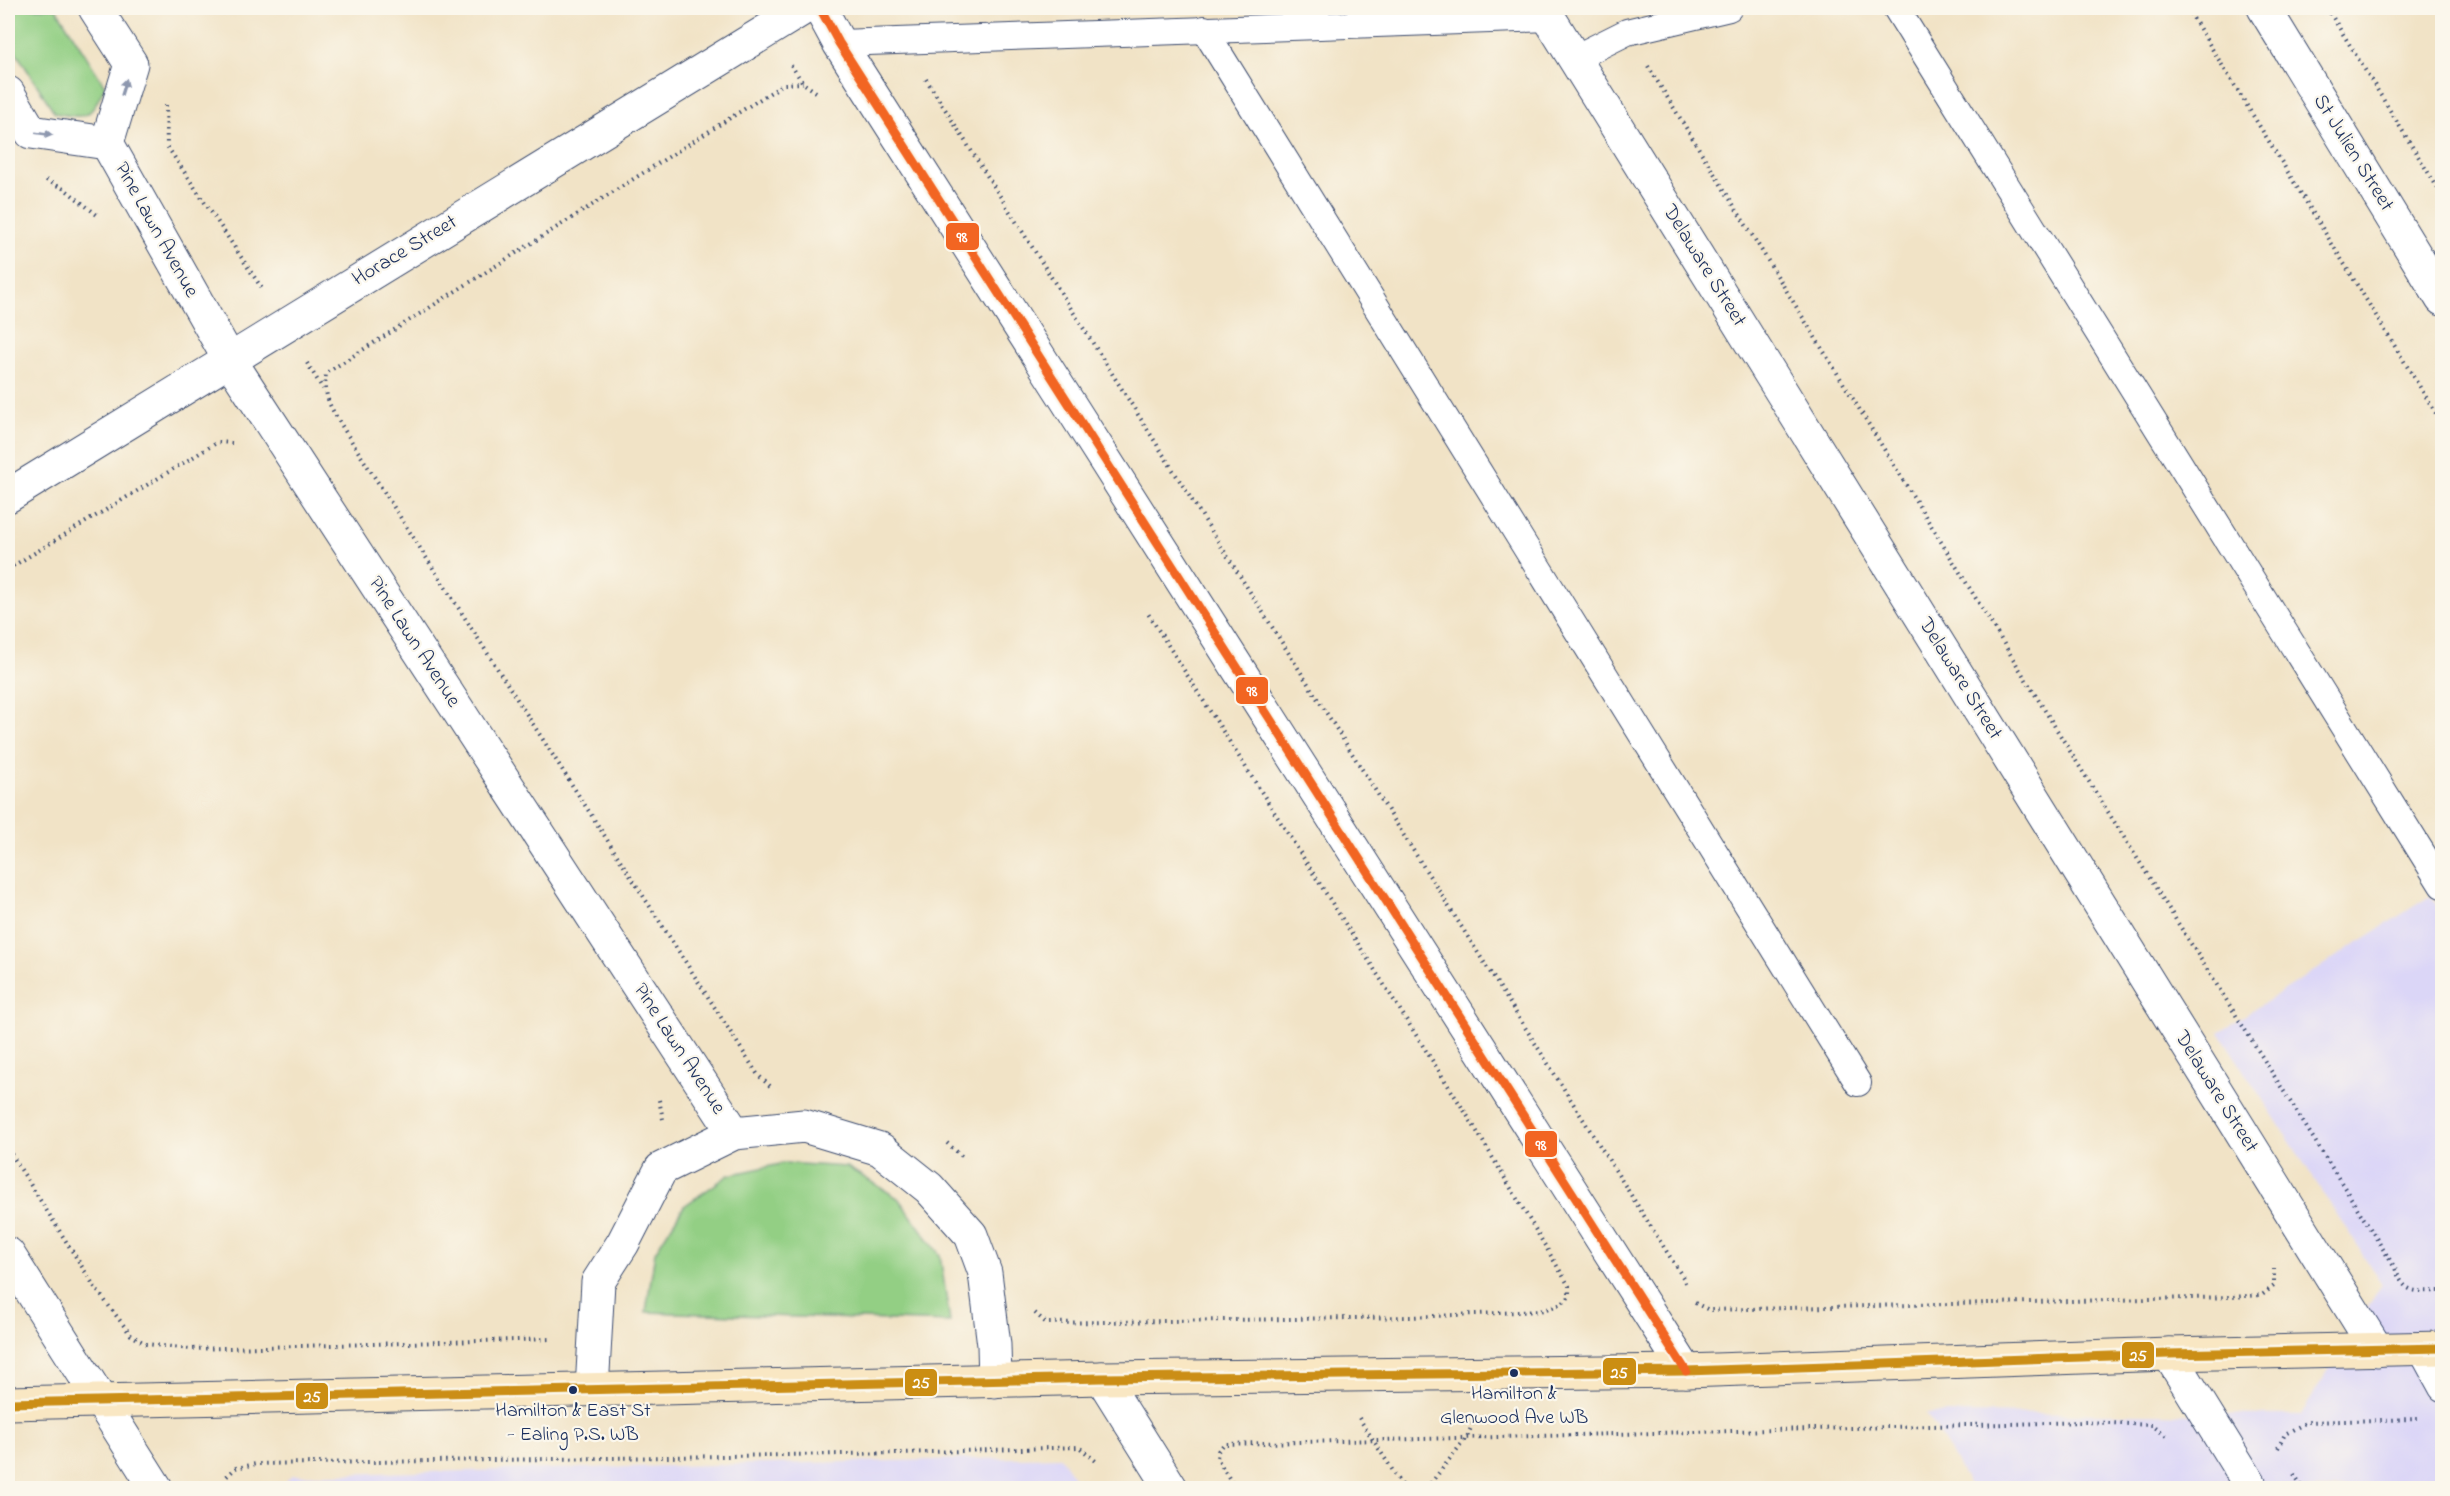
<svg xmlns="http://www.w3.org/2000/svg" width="2450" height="1496" font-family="'Indie Flower',sans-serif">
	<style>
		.built { fill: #dbd6f7 }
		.green { fill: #93cf84; stroke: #577f71; stroke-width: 1.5 }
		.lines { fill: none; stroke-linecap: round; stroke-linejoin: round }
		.service-casing { stroke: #3b4a6e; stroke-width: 28 }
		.minor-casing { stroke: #3b4a6e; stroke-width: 35 }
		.secondary-casing { stroke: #3b4a6e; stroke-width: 35 }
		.path { stroke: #3b4a6e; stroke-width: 4; stroke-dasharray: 1.5 4.5; stroke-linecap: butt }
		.service { stroke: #fff; stroke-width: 26 }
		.minor { stroke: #fff; stroke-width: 33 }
		.secondary { stroke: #f9e7c3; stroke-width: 33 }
		.bus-1-casing { stroke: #fbf7ec; stroke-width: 14 }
		.bus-2-casing { stroke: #fbf7ec; stroke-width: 14 }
		.bus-1 { stroke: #cb8e13; stroke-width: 9 }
		.bus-2 { stroke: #f26522; stroke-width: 9 }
		.oneway { fill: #8d97ae }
		.bus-dot { fill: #1b2f5e; stroke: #fbf7ec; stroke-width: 2 }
		.labels { text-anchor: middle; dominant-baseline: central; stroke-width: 4.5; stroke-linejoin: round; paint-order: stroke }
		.bus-label { font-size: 20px; fill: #1b2f5e; stroke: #fbf7ec }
		.street-label { font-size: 21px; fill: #1b2f5e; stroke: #fbf7ec }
		.line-badge { stroke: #fbf7ec; stroke-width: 2 }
		.badge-label { font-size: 16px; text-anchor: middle; font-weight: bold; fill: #fff }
	</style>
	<rect width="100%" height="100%" fill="#fbf7ec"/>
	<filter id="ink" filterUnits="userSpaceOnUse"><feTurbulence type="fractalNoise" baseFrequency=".0167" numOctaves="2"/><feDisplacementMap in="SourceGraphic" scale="12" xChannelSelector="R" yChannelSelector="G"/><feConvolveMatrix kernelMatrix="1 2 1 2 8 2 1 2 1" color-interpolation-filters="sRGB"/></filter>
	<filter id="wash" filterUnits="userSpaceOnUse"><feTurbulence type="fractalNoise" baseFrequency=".008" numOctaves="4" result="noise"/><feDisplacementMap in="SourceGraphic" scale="24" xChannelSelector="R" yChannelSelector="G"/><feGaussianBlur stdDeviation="1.35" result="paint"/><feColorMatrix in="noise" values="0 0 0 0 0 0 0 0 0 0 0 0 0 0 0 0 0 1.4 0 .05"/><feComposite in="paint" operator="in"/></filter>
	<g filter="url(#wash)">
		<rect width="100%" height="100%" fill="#f1e3c6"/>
		<!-- built -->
		<g class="built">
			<path d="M 2430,896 L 2442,913 L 2442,1488 L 1971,1488 L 1939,1432 L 1925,1413 L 2301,1415 L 2382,1284 L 2219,1032 Z"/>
			<path d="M 1060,1457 L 1081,1488 L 279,1488 L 292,1475 Z"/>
		</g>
		<!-- green -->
		<g class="green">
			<path d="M 8,8 L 56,8 L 105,86 C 90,117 90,120 55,113 L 8,40 Z"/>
			<path d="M 785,1163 L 847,1167 L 898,1198 L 940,1255 L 950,1322 L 646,1312 L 655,1252 L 684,1206 L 729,1175 Z"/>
		</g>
	</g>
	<g filter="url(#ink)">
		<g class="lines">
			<defs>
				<g id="service">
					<path d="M 1896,8 L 2442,885"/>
					<path d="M 1204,29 L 1858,1083"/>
					<path d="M 839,43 L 1550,18"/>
					<path d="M 1575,58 L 1627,32 L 1729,8"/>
					<path d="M 2420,1348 L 2442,1388"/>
				</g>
				<g id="minor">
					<path d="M 95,8 L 131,64 L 107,143 L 229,359 L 734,1133"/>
					<path d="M 820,8 L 839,43 L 1686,1371"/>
					<path d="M 1543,8 L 2377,1350"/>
					<path d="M 2264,8 L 2442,299"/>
					<path d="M 8,93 L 31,132 L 107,143"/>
					<path d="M 8,496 L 804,8"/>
					<path d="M 8,1254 L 156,1488"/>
					<path d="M 2169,1354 L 2252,1488"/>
					<path d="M 1102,1378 L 1171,1488"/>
					<path d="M 592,1390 L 598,1282 L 623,1243 L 661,1169 L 734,1133 L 804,1126 L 880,1149 L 929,1188 L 971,1235 L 985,1273 L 994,1345 L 995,1381"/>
				</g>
				<path id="secondary" d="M 8,1403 L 1102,1378 L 1686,1371 L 2169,1354 L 2442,1348"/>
			</defs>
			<!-- service casing -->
			<use href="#service" class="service-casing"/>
			<!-- minor casing -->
			<use href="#minor" class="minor-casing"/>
			<!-- secondary casing -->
			<use href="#secondary" class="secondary-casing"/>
			<!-- path -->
			<g class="path">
				<path d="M 2187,8 L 2442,423"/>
				<path d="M 2327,8 L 2442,195"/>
				<path d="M 791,65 L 803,83 L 816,92"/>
				<path d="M 1648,66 L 2081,769 L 2395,1268 C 2405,1296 2416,1291 2442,1291"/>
				<path d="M 926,79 L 1684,1279 L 1686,1287"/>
				<path d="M 166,105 L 167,146 L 263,290"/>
				<path d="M 46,180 L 66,190 L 97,215"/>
				<path d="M 307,363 L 323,389"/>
				<path d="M 8,569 L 218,442 L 232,443"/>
				<path d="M 770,1086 L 758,1075 L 345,431 C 332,409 323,399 326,373 L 784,84 L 803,83"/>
				<path d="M 659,1100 L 663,1119"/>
				<path d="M 947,1143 L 964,1158"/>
				<path d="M 8,1149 L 96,1289 L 131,1335 L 146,1344 L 190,1349 L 552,1339"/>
				<path d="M 1695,1303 L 1709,1310 L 2232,1297 L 2262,1295 L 2274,1286 L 2274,1269"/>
				<path d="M 1035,1313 L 1046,1323 L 1412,1317 L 1540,1311 L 1562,1304 L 1569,1297 L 1569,1286 L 1472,1123 L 1147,612"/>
				<path d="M 1359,1418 L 1404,1488"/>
				<path d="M 2278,1448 L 2285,1434 L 2307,1422 L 2418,1419"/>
				<path d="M 2294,1474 L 2303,1488"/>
				<path d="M 226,1488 L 226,1477 L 236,1468 L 256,1464 L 902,1453 L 1079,1447 L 1097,1462"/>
				<path d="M 1235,1488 L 1217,1458 L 1218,1451 L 1224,1444 L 2087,1422 L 2152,1425 L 2166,1436"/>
				<path d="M 1427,1488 L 1467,1437 L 1475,1418"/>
			</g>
			<!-- service -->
			<use href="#service" class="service"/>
			<!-- minor -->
			<use href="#minor" class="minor"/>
			<!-- secondary -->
			<use href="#secondary" class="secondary"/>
			<defs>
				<path id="bus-1" d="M 8,1403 L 1102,1378 L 1686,1371 L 2169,1354 L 2442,1348"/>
				<path id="bus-2" d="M 820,8 L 839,43 L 1686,1371"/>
			</defs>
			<!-- bus-1 casing -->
			<use href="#bus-1" class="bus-1-casing"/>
			<!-- bus-2 casing -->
			<use href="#bus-2" class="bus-2-casing"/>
			<!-- bus-1 -->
			<use href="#bus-1" class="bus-1"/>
			<!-- bus-2 -->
			<use href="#bus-2" class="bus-2"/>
		</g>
		<!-- one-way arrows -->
		<defs><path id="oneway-solid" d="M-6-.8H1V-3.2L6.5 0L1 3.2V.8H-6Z" transform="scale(1.5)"/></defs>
		<g class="oneway">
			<use href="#oneway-solid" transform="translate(124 87) rotate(-73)"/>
			<use href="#oneway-solid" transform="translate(44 134) rotate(8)"/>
		</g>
	</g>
	<!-- markers -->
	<g class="bus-dot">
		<circle cx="1514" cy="1373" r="5"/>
		<circle cx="573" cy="1390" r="5"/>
	</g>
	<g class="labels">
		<!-- bus labels -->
		<g class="bus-label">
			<text x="1514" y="1394">Hamilton &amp;<tspan x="1514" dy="24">Glenwood Ave WB</tspan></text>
			<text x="573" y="1411">Hamilton &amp; East St<tspan x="573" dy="24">- Ealing P.S. WB</tspan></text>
		</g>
		<!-- street labels -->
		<g class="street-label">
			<text transform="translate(2353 153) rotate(58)">St Julien Street</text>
			<text transform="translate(156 230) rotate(61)">Pine Lawn Avenue</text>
			<text transform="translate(405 251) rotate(-31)">Horace Street</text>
			<text transform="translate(1704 266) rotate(58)">Delaware Street</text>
			<text transform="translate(414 642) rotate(57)">Pine Lawn Avenue</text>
			<text transform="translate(1960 679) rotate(58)">Delaware Street</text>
			<text transform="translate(679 1049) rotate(57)">Pine Lawn Avenue</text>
			<text transform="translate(2216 1092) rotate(58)">Delaware Street</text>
		</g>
	</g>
	<g class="line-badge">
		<rect x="945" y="222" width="35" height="29" rx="6" fill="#f26522"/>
		<rect x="1235" y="676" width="34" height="29" rx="6" fill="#f26522"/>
		<rect x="1524" y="1130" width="34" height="28" rx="6" fill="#f26522"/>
		<rect x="2121" y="1341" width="34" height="28" rx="6" fill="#cb8e13"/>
		<rect x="1602" y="1357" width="35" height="29" rx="6" fill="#cb8e13"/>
		<rect x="904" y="1368" width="34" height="29" rx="6" fill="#cb8e13"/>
		<rect x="295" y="1382" width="34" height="28" rx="6" fill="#cb8e13"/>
	</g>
	<g class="badge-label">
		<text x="962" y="242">98</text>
		<text x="1252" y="696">98</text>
		<text x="1541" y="1150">98</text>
		<text x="2138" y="1361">25</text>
		<text x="1619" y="1378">25</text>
		<text x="921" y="1388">25</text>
		<text x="312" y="1402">25</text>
	</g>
	<!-- margin -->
	<rect width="2450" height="1496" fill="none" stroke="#fbf7ec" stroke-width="30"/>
</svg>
